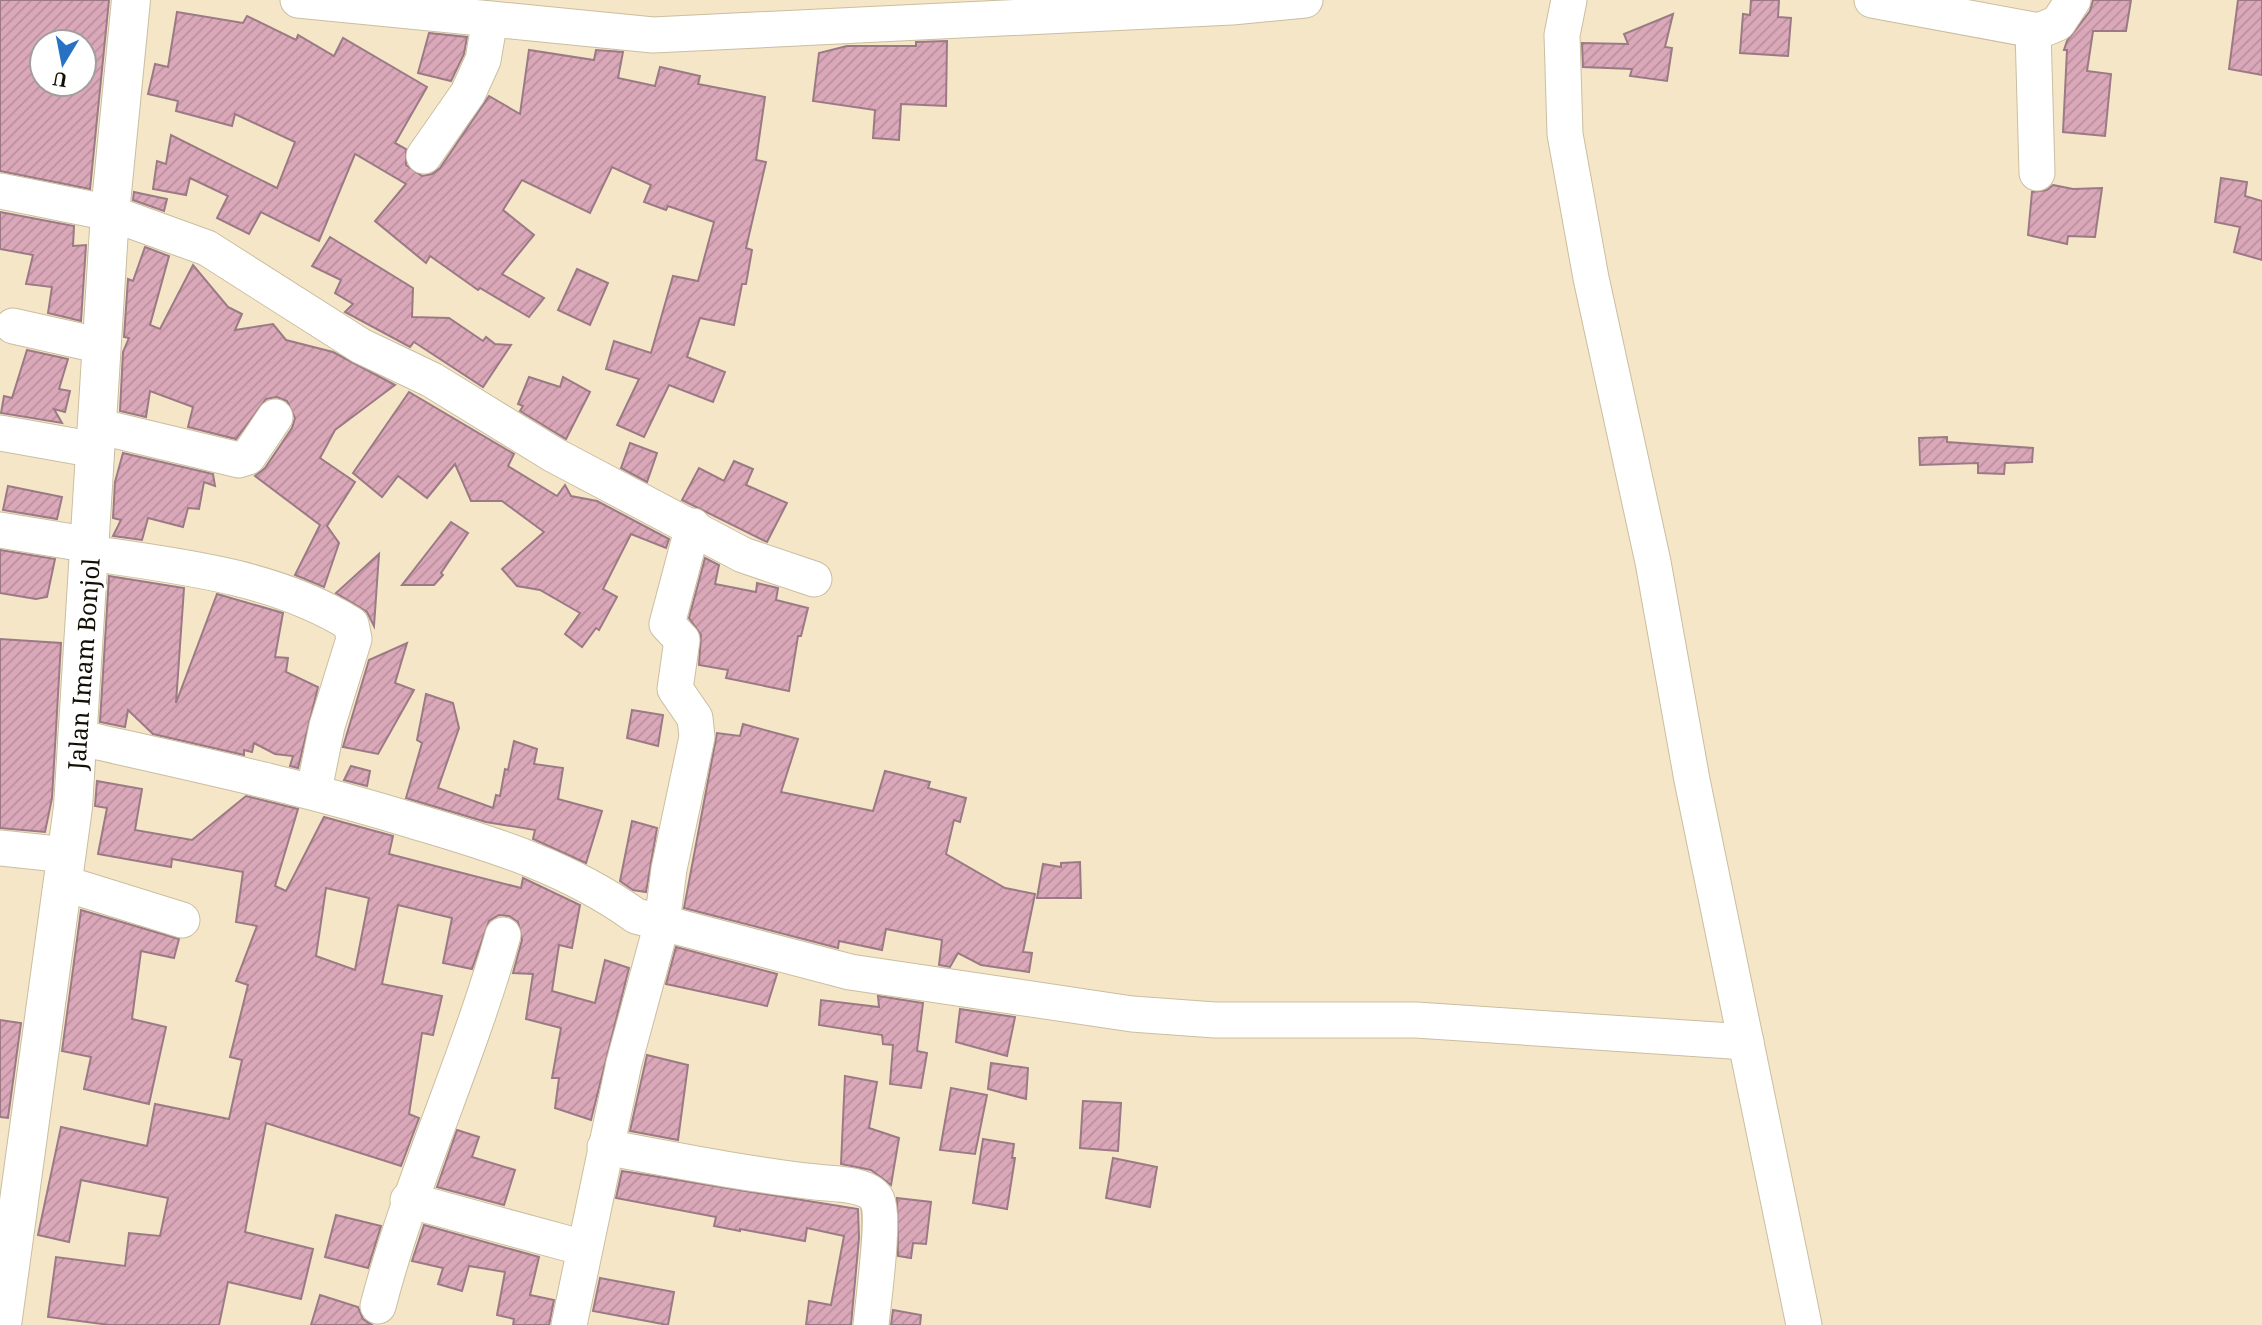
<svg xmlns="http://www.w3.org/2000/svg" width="2262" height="1325" font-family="'Noto Serif',serif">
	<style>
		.building { fill: url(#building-hatch); stroke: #9b7a86; stroke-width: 2; fill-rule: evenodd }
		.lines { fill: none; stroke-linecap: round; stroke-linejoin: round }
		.minor-casing { stroke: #cbbea0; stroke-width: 37 }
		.major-casing { stroke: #cbbea0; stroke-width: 40 }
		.minor { stroke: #fff; stroke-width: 35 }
		.major { stroke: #fff; stroke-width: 38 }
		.labels { text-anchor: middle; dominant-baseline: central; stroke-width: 6; stroke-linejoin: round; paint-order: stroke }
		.street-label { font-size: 24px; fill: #130f05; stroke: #fff }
	</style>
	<defs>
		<pattern id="building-hatch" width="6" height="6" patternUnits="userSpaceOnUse" patternTransform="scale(1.75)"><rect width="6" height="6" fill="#daa8b9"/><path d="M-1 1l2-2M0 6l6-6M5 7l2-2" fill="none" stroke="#ba8f9e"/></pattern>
	</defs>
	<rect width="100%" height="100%" fill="#f4e6c7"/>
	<!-- building -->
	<g class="building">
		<path d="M 0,0 L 109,0 L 90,189 L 0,171 ZM 42,42 L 84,42 L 84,84 L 42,84 Z"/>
		<path d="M 1751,0 L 1779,0 L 1778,17 L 1791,18 L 1788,56 L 1740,53 L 1743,14 L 1750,15 Z"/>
		<path d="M 2093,0 L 2131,0 L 2126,31 L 2093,31 L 2087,71 L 2111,74 L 2105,136 L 2063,132 L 2067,50 L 2064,50 L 2067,41 L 2090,11 Z"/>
		<path d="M 2238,0 L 2262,0 L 2262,75 L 2229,69 Z"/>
		<path d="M 177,12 L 243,23 L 247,16 L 296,40 L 298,35 L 334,56 L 343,38 L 427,87 L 395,143 L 406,149 L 406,165 L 422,176 L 432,174 L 440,168 L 489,96 L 520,114 L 529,50 L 594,60 L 596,50 L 623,52 L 618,78 L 655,86 L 660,67 L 700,76 L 698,84 L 765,97 L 756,160 L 766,162 L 746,248 L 752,250 L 746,284 L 742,284 L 734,325 L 700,318 L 687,357 L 725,372 L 713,402 L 669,385 L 644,437 L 617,425 L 639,379 L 606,369 L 614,341 L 651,353 L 673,276 L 698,281 L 714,222 L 668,206 L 666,210 L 644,202 L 651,185 L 612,167 L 590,213 L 522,180 L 503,210 L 534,235 L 502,274 L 544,298 L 529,317 L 480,288 L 478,290 L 430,256 L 426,263 L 375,221 L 406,184 L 355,154 L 319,241 L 261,212 L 249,234 L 217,218 L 228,196 L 190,178 L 186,195 L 153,189 L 157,161 L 166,164 L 171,135 L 277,188 L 295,142 L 235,114 L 232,126 L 176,111 L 178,101 L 148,94 L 155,64 L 168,67 Z"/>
		<path d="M 1673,14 L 1665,47 L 1672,48 L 1667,81 L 1630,76 L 1632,69 L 1583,67 L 1582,43 L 1628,44 L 1624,34 Z"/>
		<path d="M 429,33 L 467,37 L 464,54 L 451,81 L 418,73 Z"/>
		<path d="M 947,41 L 946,106 L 901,104 L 899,140 L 873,138 L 875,110 L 813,101 L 819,53 L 847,46 L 916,46 L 916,42 Z"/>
		<path d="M 2221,178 L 2247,182 L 2245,196 L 2262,201 L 2262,260 L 2234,252 L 2240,227 L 2215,222 Z"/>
		<path d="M 2053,185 L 2073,189 L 2102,188 L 2095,237 L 2068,236 L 2067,244 L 2028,235 L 2032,192 L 2047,190 Z"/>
		<path d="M 134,192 L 167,199 L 164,211 L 133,200 Z"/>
		<path d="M 0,212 L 74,226 L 73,246 L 86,245 L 81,321 L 48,313 L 52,287 L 26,284 L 33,255 L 0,249 Z"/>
		<path d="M 330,237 L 413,288 L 412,317 L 449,318 L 483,341 L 486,337 L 495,344 L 511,345 L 483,387 L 414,342 L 410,347 L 345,312 L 353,304 L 335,293 L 341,280 L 312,266 Z"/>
		<path d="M 145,247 L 169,256 L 150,325 L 160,329 L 193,265 L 228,307 L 242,314 L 235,330 L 273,324 L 286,340 L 333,352 L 395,385 L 335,430 L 320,458 L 355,482 L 327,526 L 339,543 L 324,587 L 295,575 L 320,525 L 255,476 L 265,468 L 292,428 L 295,418 L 287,401 L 277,397 L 266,399 L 236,439 L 188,427 L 193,407 L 150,391 L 146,417 L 120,411 L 123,352 L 129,338 L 124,337 L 128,279 L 133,281 Z"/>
		<path d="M 577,269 L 608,283 L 590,325 L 558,310 Z"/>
		<path d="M 27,350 L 68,359 L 59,389 L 70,391 L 65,412 L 54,409 L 62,423 L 1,413 L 4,396 L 12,398 Z"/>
		<path d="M 529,377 L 560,387 L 563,377 L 590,392 L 566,439 L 520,411 L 523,406 L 518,404 Z"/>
		<path d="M 409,392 L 514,454 L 508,466 L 557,496 L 565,485 L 571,496 L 597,501 L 669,539 L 666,548 L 631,534 L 603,589 L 617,597 L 599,630 L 596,628 L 582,647 L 565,634 L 580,613 L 540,590 L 517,586 L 502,569 L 544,532 L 502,501 L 471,501 L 455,464 L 427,498 L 398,476 L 382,497 L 353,473 Z"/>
		<path d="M 1947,437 L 1947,442 L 2033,448 L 2032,462 L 2005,463 L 2004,474 L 1978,473 L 1978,463 L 1920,465 L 1919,438 Z"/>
		<path d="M 630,443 L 657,453 L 647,482 L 621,468 Z"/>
		<path d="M 123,453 L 213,474 L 215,486 L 204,482 L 199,509 L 188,508 L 183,527 L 148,518 L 142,540 L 113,536 L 121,520 L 113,518 L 115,482 Z"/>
		<path d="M 734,461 L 753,469 L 746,485 L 787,503 L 767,542 L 682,500 L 699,468 L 724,481 Z"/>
		<path d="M 8,486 L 62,497 L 57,519 L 3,510 Z"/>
		<path d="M 451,522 L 468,533 L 441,573 L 443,575 L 434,585 L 402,585 Z"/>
		<path d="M 0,550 L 55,559 L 47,597 L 36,599 L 0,593 Z"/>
		<path d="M 379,554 L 374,626 L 367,612 L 336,593 Z"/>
		<path d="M 705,558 L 719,565 L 715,584 L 756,592 L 757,583 L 778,588 L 776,600 L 808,608 L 801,636 L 798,636 L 789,691 L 726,678 L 728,670 L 699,665 L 701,635 L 689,618 Z"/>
		<path d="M 109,576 L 184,588 L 176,703 L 217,594 L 283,613 L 275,657 L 288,658 L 286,672 L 318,687 L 298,768 L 290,766 L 293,756 L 275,754 L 254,743 L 252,752 L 244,750 L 244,755 L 153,734 L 128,710 L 125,727 L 100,722 Z"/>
		<path d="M 0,639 L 61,643 L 52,798 L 45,832 L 0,828 Z"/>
		<path d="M 407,643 L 395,683 L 414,690 L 378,754 L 343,747 L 369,660 Z"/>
		<path d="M 426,694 L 453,703 L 459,728 L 438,788 L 493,808 L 496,795 L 500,796 L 505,769 L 508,770 L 514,741 L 537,749 L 534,764 L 563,768 L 558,799 L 602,811 L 586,863 L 533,839 L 535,830 L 486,822 L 406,798 L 422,743 L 417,740 Z"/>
		<path d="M 632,710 L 663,715 L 658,746 L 627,738 Z"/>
		<path d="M 743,724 L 798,739 L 781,792 L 873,811 L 885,771 L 930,782 L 928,788 L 966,798 L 960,822 L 954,820 L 946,854 L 1005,888 L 1035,894 L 1023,952 L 1032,953 L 1029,972 L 981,965 L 958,953 L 950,967 L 939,965 L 942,940 L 886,929 L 882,950 L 839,941 L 838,948 L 684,908 L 717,733 L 740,736 Z"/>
		<path d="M 351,766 L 370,771 L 367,786 L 344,780 Z"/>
		<path d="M 97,781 L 142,789 L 135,830 L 192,840 L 246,796 L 298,809 L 275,886 L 286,891 L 324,817 L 393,836 L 389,854 L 521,888 L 523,878 L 580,905 L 572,948 L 559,945 L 552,991 L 595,1003 L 605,960 L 629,968 L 591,1120 L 555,1108 L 559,1078 L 552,1078 L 561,1028 L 526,1019 L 533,974 L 513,973 L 522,940 L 518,922 L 509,916 L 499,915 L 489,921 L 472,969 L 443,963 L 452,918 L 398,905 L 382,984 L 442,996 L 433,1035 L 422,1033 L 409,1114 L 419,1118 L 401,1166 L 266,1123 L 245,1232 L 313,1249 L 301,1299 L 228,1282 L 219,1325 L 110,1325 L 48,1317 L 56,1257 L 125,1266 L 129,1233 L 160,1236 L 168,1198 L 81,1180 L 69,1242 L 38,1235 L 61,1127 L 147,1146 L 155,1104 L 229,1119 L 242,1060 L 230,1057 L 248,985 L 236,981 L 257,926 L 236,922 L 243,872 L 172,859 L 171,867 L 98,854 L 107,808 L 95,806 ZM 326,888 L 369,898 L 355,970 L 316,956 Z"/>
		<path d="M 632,821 L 657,828 L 646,892 L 633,890 L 620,881 Z"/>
		<path d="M 1080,862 L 1081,898 L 1037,898 L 1043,864 L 1061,867 L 1061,863 Z"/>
		<path d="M 81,910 L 179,939 L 174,958 L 141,951 L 132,1019 L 166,1027 L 149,1104 L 84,1089 L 91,1057 L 62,1051 Z"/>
		<path d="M 676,947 L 777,974 L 767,1006 L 666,984 Z"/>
		<path d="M 878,996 L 923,1003 L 917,1051 L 927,1053 L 921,1088 L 890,1084 L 893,1045 L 883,1044 L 882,1035 L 819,1025 L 821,1000 L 879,1007 Z"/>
		<path d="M 960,1009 L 1015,1017 L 1007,1056 L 956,1042 Z"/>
		<path d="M 0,1020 L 21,1023 L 8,1118 L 0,1117 Z"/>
		<path d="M 647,1055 L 688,1065 L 678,1140 L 630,1131 Z"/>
		<path d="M 991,1063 L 1028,1068 L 1026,1099 L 988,1089 Z"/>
		<path d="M 845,1076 L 877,1082 L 869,1128 L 899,1138 L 891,1185 L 871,1170 L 841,1164 Z"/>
		<path d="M 951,1088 L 987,1095 L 975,1154 L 940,1150 Z"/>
		<path d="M 1083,1101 L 1121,1103 L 1118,1151 L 1080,1148 Z"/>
		<path d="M 457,1130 L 479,1137 L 472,1157 L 515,1170 L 504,1205 L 437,1187 Z"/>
		<path d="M 983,1139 L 1014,1144 L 1012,1158 L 1015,1158 L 1007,1209 L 973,1203 Z"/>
		<path d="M 1113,1158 L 1157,1167 L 1150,1207 L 1106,1198 Z"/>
		<path d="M 622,1171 L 858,1209 L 859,1238 L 851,1325 L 806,1325 L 809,1301 L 831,1305 L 844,1236 L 807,1228 L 805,1241 L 740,1229 L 740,1231 L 714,1226 L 716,1217 L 616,1198 Z"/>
		<path d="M 897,1198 L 931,1202 L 926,1244 L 913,1243 L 911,1258 L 898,1256 Z"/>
		<path d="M 336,1215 L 381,1226 L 368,1268 L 325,1257 Z"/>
		<path d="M 424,1225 L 539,1257 L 530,1295 L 554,1300 L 549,1325 L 513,1325 L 514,1319 L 497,1315 L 505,1272 L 469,1266 L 462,1291 L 438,1284 L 443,1268 L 412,1261 Z"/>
		<path d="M 600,1278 L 674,1292 L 668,1325 L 593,1311 Z"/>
		<path d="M 320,1295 L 358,1307 L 363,1319 L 372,1325 L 311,1325 Z"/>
		<path d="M 893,1310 L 921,1315 L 920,1325 L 891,1325 Z"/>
	</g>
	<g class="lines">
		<defs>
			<g id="minor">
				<path d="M 298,0 L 653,35 L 1232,7 L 1305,0"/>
				<path d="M 1569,0 L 1562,35 L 1565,134 L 1591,278 L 1653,562 L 1692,780 L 1804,1325"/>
				<path d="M 1872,0 L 2039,31 L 2058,23 L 2073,0"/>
				<path d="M 2033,30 L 2037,173"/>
				<path d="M 424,156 L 468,93 L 483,60 L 490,19"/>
				<path d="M 0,191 L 110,213 L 207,248 L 361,346 L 432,380 L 554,455 L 743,555 L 814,579"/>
				<path d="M 13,326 L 102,346"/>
				<path d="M 97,426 L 239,460 L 248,457 L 275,417"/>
				<path d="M 0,433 L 96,450"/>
				<path d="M 0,530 L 91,545"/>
				<path d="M 90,553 C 178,566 274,576 351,624 L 354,639 L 327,726 L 314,790"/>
				<path d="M 76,737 C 191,763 305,787 417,822 C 496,845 569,868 636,916 L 850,972 L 1132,1014 L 1215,1020 L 1416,1020 L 1746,1042"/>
				<path d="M 0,848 L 67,855"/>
				<path d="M 63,883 L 182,920"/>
				<path d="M 605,1147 C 675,1160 745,1174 816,1182 C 832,1184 866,1183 876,1198 C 886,1213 873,1303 871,1325"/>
				<path d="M 408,1200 L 584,1248"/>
				<path d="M 378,1306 C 411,1179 468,1061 503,935"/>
				<path d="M 569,1325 L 624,1063 L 662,923 L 669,869 L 697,737 L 695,718 L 675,689 L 682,640 L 667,624 L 693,526"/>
			</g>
			<path id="major" d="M 2,1325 L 73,807 L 110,213 L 131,0"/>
		</defs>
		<!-- minor casing -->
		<use href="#minor" class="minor-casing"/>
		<!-- major casing -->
		<use href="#major" class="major-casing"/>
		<!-- minor -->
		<use href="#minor" class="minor"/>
		<!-- major -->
		<use href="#major" class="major"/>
	</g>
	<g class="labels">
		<!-- street labels -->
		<g class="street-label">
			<text transform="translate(83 664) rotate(-86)">Jalan Imam Bonjol</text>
		</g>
	</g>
	<!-- north arrow -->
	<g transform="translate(63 63) rotate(190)"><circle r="33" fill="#ffffff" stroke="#a19f9b" stroke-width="2"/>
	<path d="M0-5L12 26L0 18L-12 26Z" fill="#2772c2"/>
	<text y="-10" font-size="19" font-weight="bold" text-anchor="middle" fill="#130f05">U</text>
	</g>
</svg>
